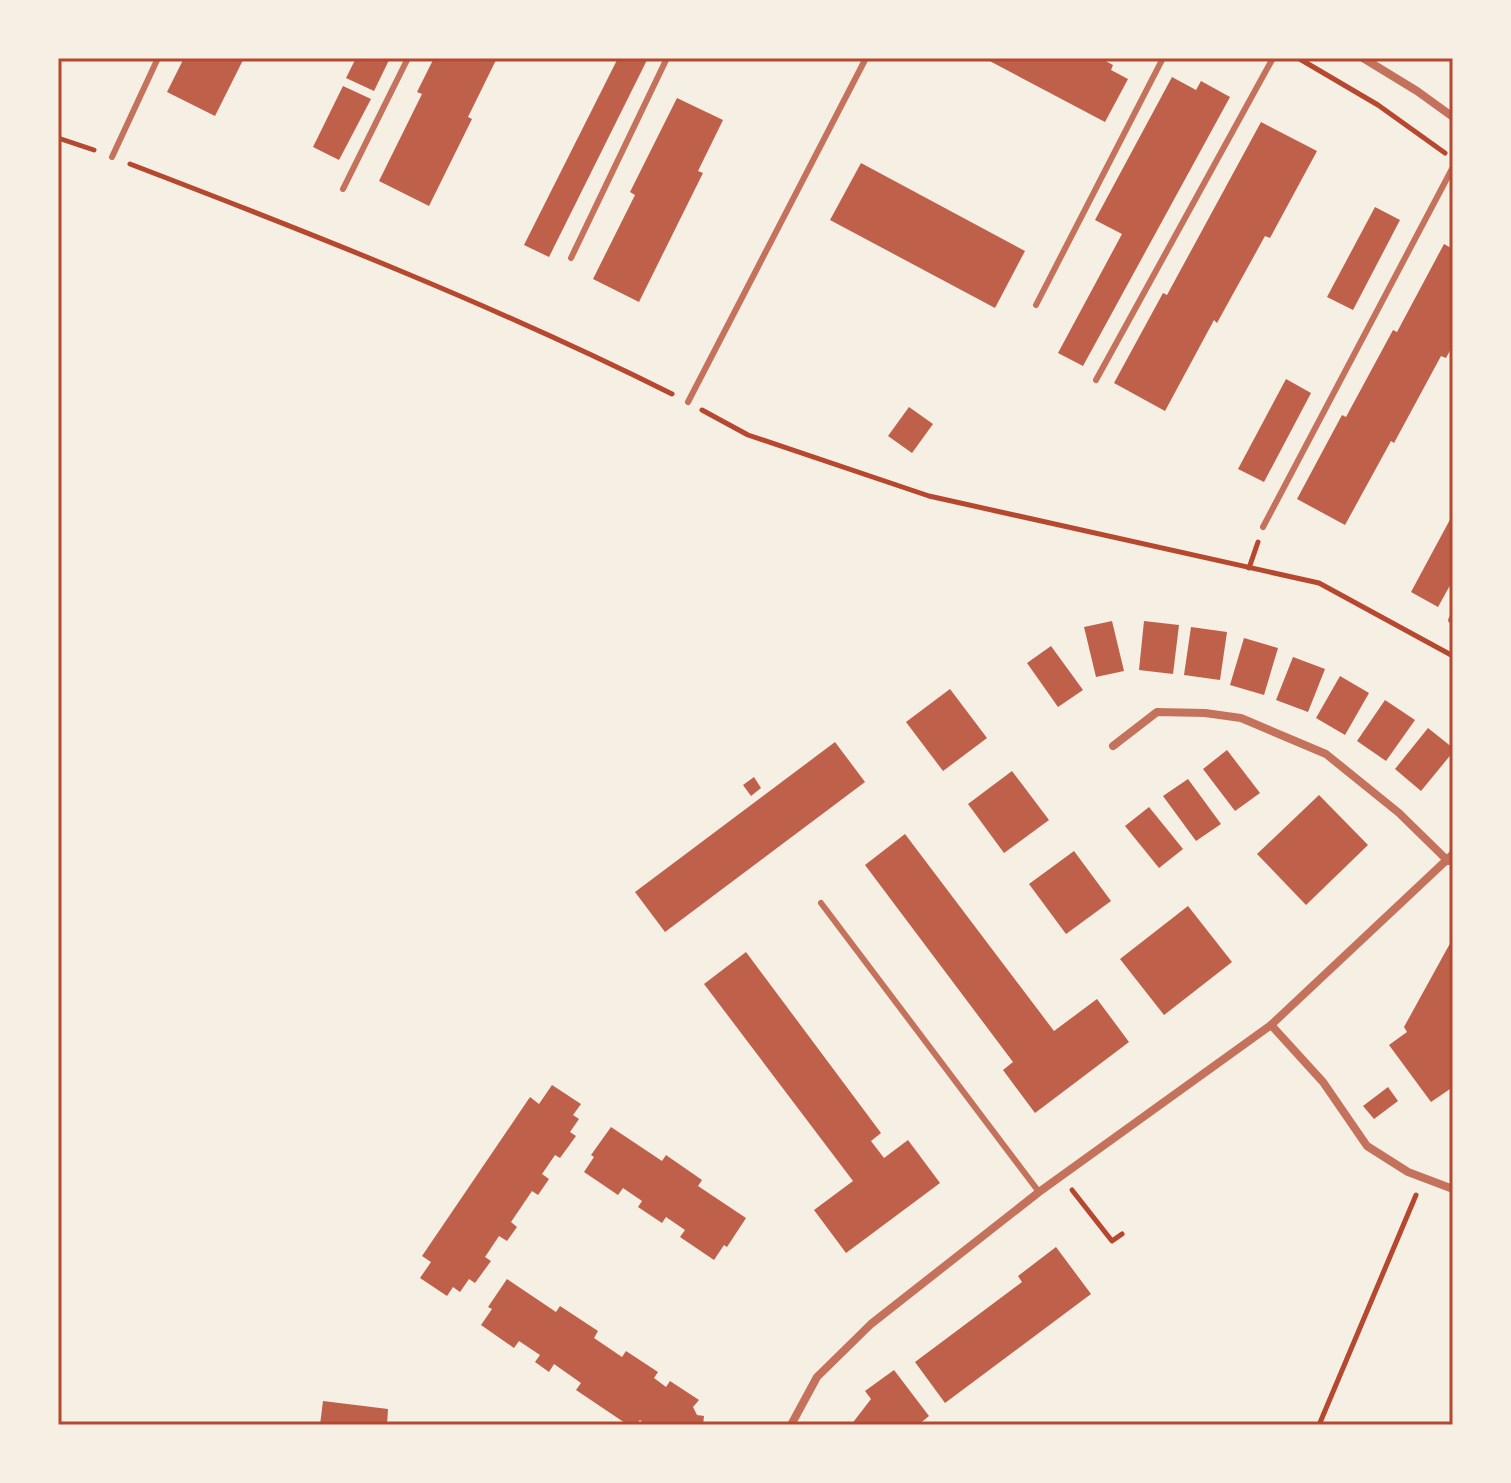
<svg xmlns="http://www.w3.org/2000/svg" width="1511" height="1483" font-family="'Open Sans',sans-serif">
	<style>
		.building { fill: #bf614a }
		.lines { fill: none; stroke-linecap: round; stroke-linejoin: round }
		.path { stroke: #b5482f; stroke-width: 5 }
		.service { stroke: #c5725c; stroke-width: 6 }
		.minor { stroke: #c5725c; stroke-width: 8 }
		.neatline { fill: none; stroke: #b5482f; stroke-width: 3 }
	</style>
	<rect width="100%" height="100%" fill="#f6efe4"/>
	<!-- building -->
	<g class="building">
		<path d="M 184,58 L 244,58 L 215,116 L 167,92 Z"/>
		<path d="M 356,58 L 390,58 L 374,91 L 346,78 Z"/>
		<path d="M 434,58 L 497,58 L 468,117 L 472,119 L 429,206 L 379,181 L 422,94 L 417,92 Z"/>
		<path d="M 618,58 L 648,58 L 549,257 L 524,245 Z"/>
		<path d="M 984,58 L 1100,58 L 1113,65 L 1111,70 L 1128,79 L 1105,122 Z"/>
		<path d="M 1172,77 L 1196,90 L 1201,81 L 1230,97 L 1083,366 L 1058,353 L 1122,234 L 1095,220 Z"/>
		<path d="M 343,86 L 371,99 L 339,160 L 313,147 Z"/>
		<path d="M 677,98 L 723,120 L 698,171 L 703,173 L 639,302 L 593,279 L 635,195 L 630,192 Z"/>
		<path d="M 1261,122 L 1317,151 L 1270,238 L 1265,236 L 1217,323 L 1214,320 L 1165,411 L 1114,383 L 1163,293 L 1167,295 Z"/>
		<path d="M 861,163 L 1025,251 L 995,308 L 830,220 Z"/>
		<path d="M 1375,207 L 1400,220 L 1353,310 L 1327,297 Z"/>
		<path d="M 1444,244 L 1453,249 L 1453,345 L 1446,358 L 1441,356 L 1394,443 L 1391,441 L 1345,525 L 1297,499 L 1342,415 L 1346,417 L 1393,330 L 1397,332 Z"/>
		<path d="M 1286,379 L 1311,393 L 1264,482 L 1238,469 Z"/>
		<path d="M 909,407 L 933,424 L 912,453 L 888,436 Z"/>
		<path d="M 1453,514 L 1453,580 L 1438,607 L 1411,592 Z"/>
		<path d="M 1112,621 L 1124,671 L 1096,677 L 1084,627 Z"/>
		<path d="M 1144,621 L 1179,625 L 1173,674 L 1139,670 Z"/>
		<path d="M 1191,627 L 1227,632 L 1220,680 L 1184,675 Z"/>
		<path d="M 1244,638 L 1278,648 L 1264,695 L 1230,685 Z"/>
		<path d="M 1051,646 L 1083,690 L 1058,707 L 1027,663 Z"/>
		<path d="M 1293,657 L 1325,669 L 1308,712 L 1276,700 Z"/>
		<path d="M 1340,676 L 1369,693 L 1345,735 L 1316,718 Z"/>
		<path d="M 950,689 L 987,738 L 943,771 L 906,722 Z"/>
		<path d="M 1385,700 L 1415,720 L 1386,761 L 1357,741 Z"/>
		<path d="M 1428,728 L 1453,748 L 1453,752 L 1421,791 L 1395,769 Z"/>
		<path d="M 835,742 L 865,782 L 665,932 L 635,892 Z"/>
		<path d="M 1227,750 L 1260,793 L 1235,811 L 1203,769 Z"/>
		<path d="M 1012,771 L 1049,820 L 1004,853 L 968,804 Z"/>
		<path d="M 754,777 L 761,788 L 751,796 L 743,785 Z"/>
		<path d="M 1188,779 L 1221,824 L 1196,841 L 1163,796 Z"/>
		<path d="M 1319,795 L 1368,845 L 1306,905 L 1257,854 Z"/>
		<path d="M 1149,807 L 1183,849 L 1159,868 L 1125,826 Z"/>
		<path d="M 905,834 L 1054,1031 L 1097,999 L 1129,1042 L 1035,1113 L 1003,1070 L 1013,1062 L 865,865 Z"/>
		<path d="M 1074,851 L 1111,901 L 1066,934 L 1029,884 Z"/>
		<path d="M 1188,906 L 1232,962 L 1164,1015 L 1120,959 Z"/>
		<path d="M 1453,938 L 1453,1093 L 1450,1089 L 1431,1102 L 1389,1045 L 1407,1032 L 1404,1027 Z"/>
		<path d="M 746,952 L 881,1133 L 871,1141 L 884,1158 L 908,1140 L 940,1183 L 846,1253 L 814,1210 L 853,1181 L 704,984 Z"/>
		<path d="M 552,1085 L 581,1104 L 573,1115 L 579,1119 L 570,1132 L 576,1136 L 560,1158 L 555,1155 L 542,1174 L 549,1179 L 538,1195 L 532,1191 L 511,1222 L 517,1227 L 507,1241 L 499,1236 L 485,1257 L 491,1261 L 475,1283 L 469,1279 L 460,1292 L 453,1287 L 447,1296 L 420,1278 L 431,1262 L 422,1256 L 530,1097 L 539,1104 Z"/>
		<path d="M 1388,1087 L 1398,1101 L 1374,1119 L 1363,1106 Z"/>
		<path d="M 611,1127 L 662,1161 L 666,1155 L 702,1180 L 698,1186 L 746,1218 L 727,1247 L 724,1245 L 714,1260 L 680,1237 L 685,1230 L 666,1217 L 662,1223 L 638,1207 L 642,1201 L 623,1188 L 618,1195 L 584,1172 L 594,1157 L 591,1155 Z"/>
		<path d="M 1056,1247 L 1091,1294 L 945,1403 L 915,1362 L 1022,1282 L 1018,1276 Z"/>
		<path d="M 507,1279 L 556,1312 L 560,1306 L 598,1331 L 594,1338 L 622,1357 L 626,1351 L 658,1372 L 654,1378 L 666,1387 L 670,1381 L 699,1400 L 693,1407 L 697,1415 L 704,1416 L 703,1425 L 645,1425 L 640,1420 L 636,1425 L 628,1425 L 576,1390 L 581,1383 L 554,1364 L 549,1372 L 535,1362 L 540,1355 L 519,1341 L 514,1348 L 481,1325 L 492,1309 L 488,1307 Z"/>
		<path d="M 894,1370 L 929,1416 L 918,1425 L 851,1425 L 871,1399 L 865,1391 Z"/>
		<path d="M 323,1401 L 388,1409 L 387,1425 L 320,1425 Z"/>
	</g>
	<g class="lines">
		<!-- path -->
		<g class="path">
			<path d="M 1298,58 L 1378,105 L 1445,153"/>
			<path d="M 58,138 L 94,150"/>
			<path d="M 130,164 C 313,234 496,306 672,394"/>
			<path d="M 702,410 L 748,435 L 929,496 L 1319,583 L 1453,656"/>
			<path d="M 1249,568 L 1258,542"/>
			<path d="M 1072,1190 L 1112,1241 L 1122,1234"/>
			<path d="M 1319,1425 L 1416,1195"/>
		</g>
		<!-- service -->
		<g class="service">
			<path d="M 112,157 L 158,58"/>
			<path d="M 343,189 L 408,58"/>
			<path d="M 571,258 L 667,58"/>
			<path d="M 1036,305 L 1163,58"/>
			<path d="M 1096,380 L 1273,58"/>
			<path d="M 688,402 L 866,58"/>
			<path d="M 1263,527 L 1453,167"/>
			<path d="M 1451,620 L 1453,616"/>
			<path d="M 821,903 L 1039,1192"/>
		</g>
		<!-- minor -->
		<g class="minor">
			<path d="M 1363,58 L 1417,91 L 1453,117"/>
			<path d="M 1113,746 L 1157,712 L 1205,713 L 1241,718 L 1326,754 L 1399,813 L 1448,861"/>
			<path d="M 1271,1025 L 1323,1082 L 1367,1146 L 1408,1172 L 1453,1189"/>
			<path d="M 791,1425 L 817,1377 L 871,1324 L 1039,1192 L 1271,1025 L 1453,854"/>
		</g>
	</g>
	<!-- border -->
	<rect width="1511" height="1483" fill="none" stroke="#f6efe4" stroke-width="120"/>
	<rect x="60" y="60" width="1391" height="1363" class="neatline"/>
</svg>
